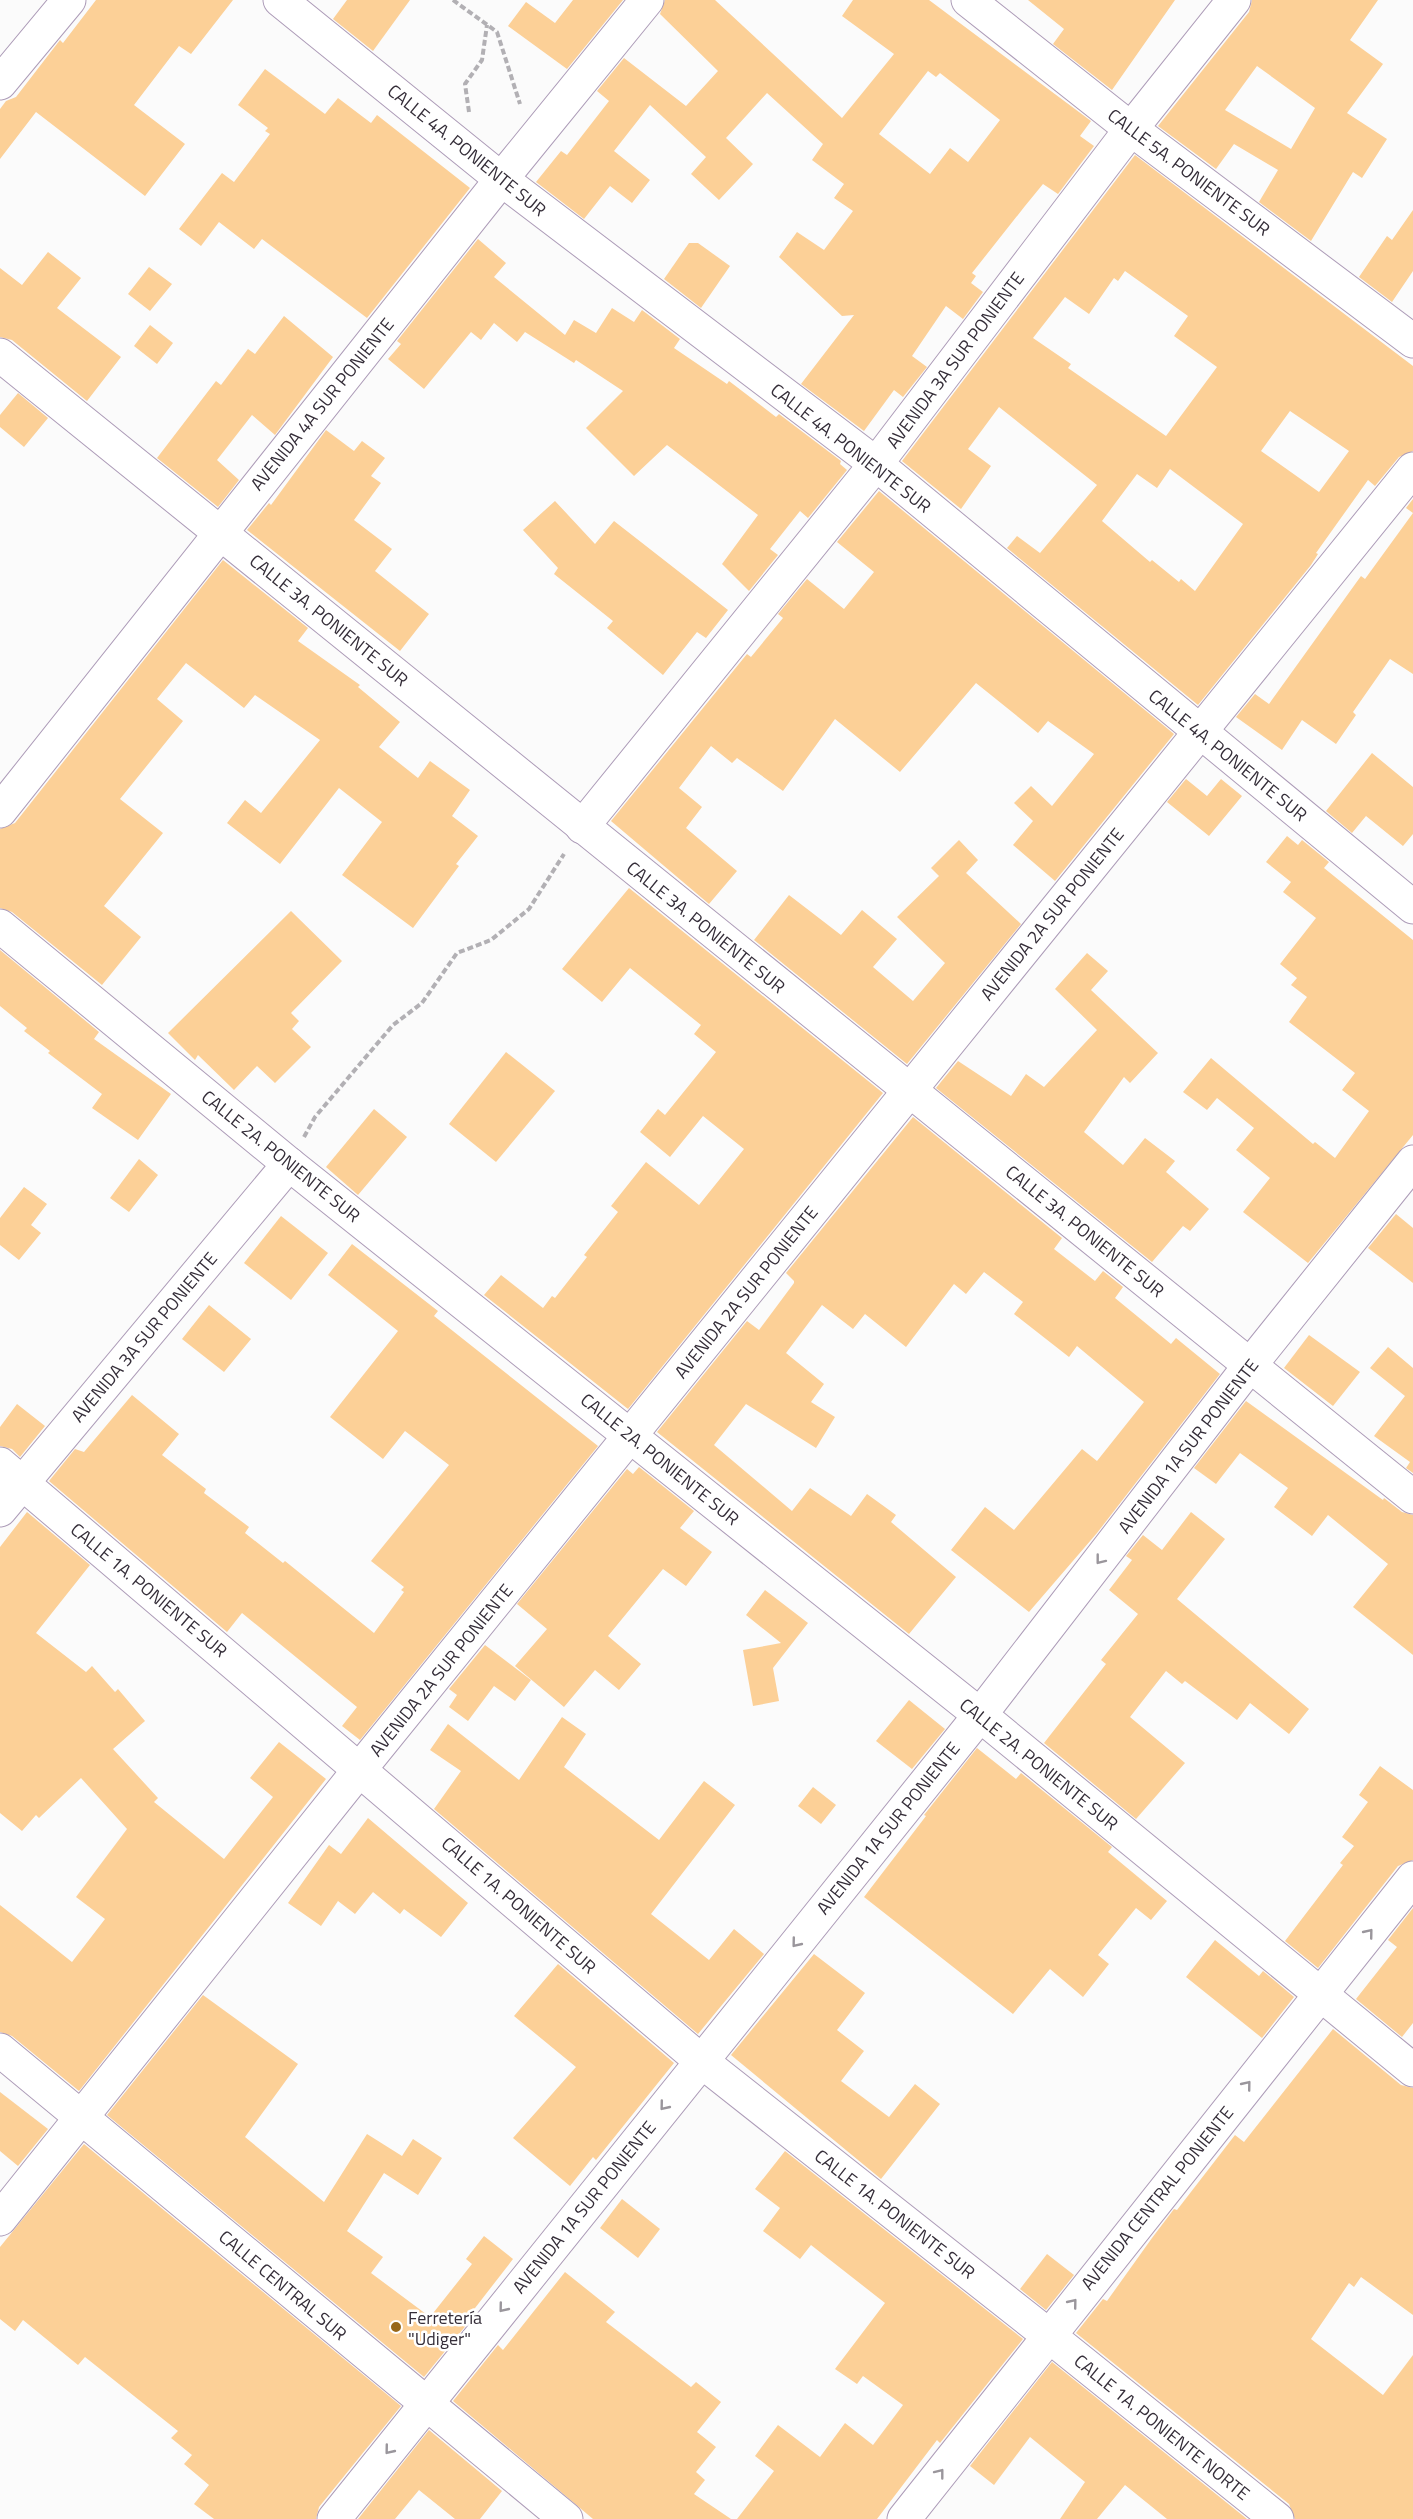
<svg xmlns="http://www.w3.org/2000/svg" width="1413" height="2519" font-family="'Titillium Web',sans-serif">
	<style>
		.building { fill: #fcd097; fill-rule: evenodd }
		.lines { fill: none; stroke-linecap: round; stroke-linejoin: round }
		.minor-casing { stroke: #ad9cb8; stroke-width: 35 }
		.path { stroke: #b2b0b4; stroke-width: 4; stroke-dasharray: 6 3; stroke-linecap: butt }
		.minor { stroke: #fff; stroke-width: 33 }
		.oneway { stroke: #9a969c }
		.poi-dot { fill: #986719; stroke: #fff; stroke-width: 2 }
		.labels { text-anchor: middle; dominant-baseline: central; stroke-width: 5; stroke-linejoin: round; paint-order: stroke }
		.street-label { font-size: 18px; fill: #352e39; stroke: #fff }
		.poi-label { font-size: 18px; fill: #352e39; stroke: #fff; text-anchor: start }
	</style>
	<rect width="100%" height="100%" fill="#fbfbfb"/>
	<!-- building -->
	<g class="building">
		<path d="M 96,0 L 233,0 L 191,54 L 179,46 L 134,105 L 185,144 L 145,196 L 36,112 L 0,159 L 0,109 L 6,101 L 16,97 L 60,40 L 63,43 Z"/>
		<path d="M 347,0 L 410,0 L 373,51 L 333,19 Z"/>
		<path d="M 573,0 L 623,0 L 567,69 L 508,26 L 526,2 L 555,23 Z"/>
		<path d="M 665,0 L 715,0 L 842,118 L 894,54 L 842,16 L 853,0 L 929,0 L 1091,121 L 1080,136 L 1094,146 L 1058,194 L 1043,184 L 1025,206 L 972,273 L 976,276 L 971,283 L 983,292 L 963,319 L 946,306 L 912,356 L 927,367 L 903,397 L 894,390 L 864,431 L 801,384 L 854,315 L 842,316 L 779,257 L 797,232 L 824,250 L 853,211 L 834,198 L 844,184 L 812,160 L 823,144 L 767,93 L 726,138 L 753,164 L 719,200 L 691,174 L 706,157 L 650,105 L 614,151 L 650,180 L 632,203 L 610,186 L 584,219 L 536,182 L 561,151 L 567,155 L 609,101 L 597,91 L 624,58 L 686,106 L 718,71 L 660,14 ZM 928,71 L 936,77 L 940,73 L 1000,120 L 968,162 L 950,148 L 930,174 L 879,134 Z"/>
		<path d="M 1028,0 L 1175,0 L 1112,90 L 1053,44 L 1064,29 Z"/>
		<path d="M 1252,0 L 1378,0 L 1350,40 L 1383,64 L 1347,113 L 1387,139 L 1362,178 L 1353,172 L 1311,241 L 1259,202 L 1278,170 L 1234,144 L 1216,169 L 1158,126 L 1249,12 ZM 1257,66 L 1315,108 L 1291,149 L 1225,110 Z"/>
		<path d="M 265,69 L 325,114 L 338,98 L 371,123 L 377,115 L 470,188 L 367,318 L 262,239 L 254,249 L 219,222 L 201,246 L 179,229 L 222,173 L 234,182 L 270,134 L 265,131 L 268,128 L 238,105 Z"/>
		<path d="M 1135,155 L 1413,366 L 1413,451 L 1399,457 L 1375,486 L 1368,480 L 1316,553 L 1318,554 L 1311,565 L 1198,705 L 1007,548 L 1017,536 L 1040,553 L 1097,485 L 999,407 L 968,449 L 991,466 L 961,509 L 902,461 ZM 1125,271 L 1188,316 L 1174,336 L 1217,367 L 1166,436 L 1068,368 L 1071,364 L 1033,338 L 1065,297 L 1089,314 L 1114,278 L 1118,281 ZM 1290,411 L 1349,451 L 1319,492 L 1261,451 ZM 1170,469 L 1243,524 L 1195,591 L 1181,579 L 1179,582 L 1152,560 L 1150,562 L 1102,521 L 1137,474 L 1157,488 Z"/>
		<path d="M 1413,210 L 1413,271 L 1392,302 L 1359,277 L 1387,236 L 1392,240 Z"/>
		<path d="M 478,239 L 506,263 L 494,277 L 565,335 L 574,320 L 596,333 L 612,308 L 634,322 L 642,310 L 680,339 L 674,348 L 727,384 L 729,381 L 776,417 L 779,414 L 841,461 L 840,464 L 847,470 L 808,518 L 800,511 L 770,549 L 778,555 L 749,591 L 722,564 L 758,515 L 667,445 L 634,476 L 586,428 L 623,391 L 576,360 L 574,363 L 525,332 L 517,342 L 494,323 L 481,340 L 471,332 L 424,389 L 388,359 L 401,344 L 397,341 Z"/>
		<path d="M 689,243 L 698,243 L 730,266 L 701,308 L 664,279 Z"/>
		<path d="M 48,252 L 81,278 L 57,308 L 121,357 L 87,401 L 12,340 L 0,337 L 0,268 L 22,285 Z"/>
		<path d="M 149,267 L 172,284 L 150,311 L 128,294 Z"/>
		<path d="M 284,316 L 333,357 L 275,435 L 252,415 L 217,460 L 239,480 L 218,507 L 157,458 L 216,381 L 221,385 L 248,349 L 255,354 Z"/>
		<path d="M 150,325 L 173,343 L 157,364 L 134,346 Z"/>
		<path d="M 18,393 L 48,418 L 24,447 L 0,427 L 0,415 Z"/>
		<path d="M 326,430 L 354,451 L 362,441 L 385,458 L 371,476 L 381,483 L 354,520 L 392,549 L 375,571 L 429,614 L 400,651 L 247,530 L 269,503 L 271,505 Z"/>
		<path d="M 879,491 L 1174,734 L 1055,881 L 1013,845 L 1033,821 L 1014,803 L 1031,786 L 1052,806 L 1094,754 L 1048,721 L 1038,733 L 976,683 L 900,772 L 835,719 L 783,791 L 737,758 L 732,763 L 711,746 L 679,788 L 702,807 L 686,828 L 737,871 L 709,904 L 611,821 L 747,654 L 751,657 L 783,618 L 778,614 L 807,579 L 844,609 L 874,572 L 837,542 Z"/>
		<path d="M 1413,499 L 1413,674 L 1390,659 L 1353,712 L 1356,715 L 1336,744 L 1302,720 L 1282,750 L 1236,717 L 1255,694 L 1269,704 L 1361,576 L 1365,579 L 1413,513 L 1406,508 Z"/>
		<path d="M 555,501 L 595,544 L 614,521 L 728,610 L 706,638 L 697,632 L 663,675 L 607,628 L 613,621 L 554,574 L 558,568 L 523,530 Z"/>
		<path d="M 223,560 L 308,628 L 298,641 L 360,685 L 358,687 L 400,722 L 379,747 L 418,778 L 430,761 L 470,790 L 452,816 L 478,836 L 456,864 L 459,866 L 413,928 L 342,875 L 382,822 L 339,788 L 280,864 L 227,823 L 245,800 L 261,813 L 320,740 L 255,695 L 244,708 L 186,663 L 157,699 L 183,721 L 120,799 L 163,833 L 104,906 L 141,937 L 102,985 L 12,912 L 0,908 L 0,829 L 15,823 Z"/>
		<path d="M 1372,753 L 1413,787 L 1413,834 L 1403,846 L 1366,816 L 1352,833 L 1326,811 Z"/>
		<path d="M 1186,779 L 1207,796 L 1221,779 L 1242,796 L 1209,836 L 1167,802 Z"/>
		<path d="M 1287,836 L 1298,845 L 1302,840 L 1329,862 L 1324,868 L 1413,940 L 1413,1135 L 1308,1263 L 1243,1212 L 1270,1178 L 1236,1150 L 1254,1128 L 1217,1098 L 1207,1110 L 1183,1092 L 1211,1058 L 1313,1144 L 1315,1142 L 1335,1158 L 1369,1111 L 1342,1090 L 1355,1073 L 1289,1022 L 1307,997 L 1291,985 L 1297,978 L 1280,964 L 1316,918 L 1283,892 L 1291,882 L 1266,862 Z"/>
		<path d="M 959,840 L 978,860 L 966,873 L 1021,924 L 907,1064 L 754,940 L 789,895 L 841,935 L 862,910 L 897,939 L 873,967 L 913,1001 L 945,963 L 897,917 L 939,876 L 931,868 Z"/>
		<path d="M 629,888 L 883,1093 L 628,1409 L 484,1295 L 501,1275 L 543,1308 L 552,1296 L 555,1298 L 587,1257 L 584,1255 L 618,1212 L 611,1206 L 646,1162 L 699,1205 L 744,1149 L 703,1116 L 670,1157 L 640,1132 L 658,1109 L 665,1115 L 716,1052 L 694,1034 L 701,1025 L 630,968 L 602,1002 L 562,969 Z"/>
		<path d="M 291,911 L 342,961 L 291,1013 L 299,1021 L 292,1029 L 311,1047 L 275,1083 L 257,1066 L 234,1090 L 198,1055 L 195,1060 L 168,1033 Z"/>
		<path d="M 0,950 L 99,1032 L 94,1039 L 171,1094 L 138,1140 L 92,1108 L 102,1094 L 48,1053 L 50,1051 L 24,1031 L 27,1028 L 0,1006 Z"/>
		<path d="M 1087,953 L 1108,971 L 1091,990 L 1158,1053 L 1130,1083 L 1124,1077 L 1084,1132 L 1123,1165 L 1145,1138 L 1175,1161 L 1166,1172 L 1209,1209 L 1190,1231 L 1183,1226 L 1152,1262 L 936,1088 L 958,1061 L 1011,1096 L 1026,1074 L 1044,1087 L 1097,1030 L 1055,989 Z"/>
		<path d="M 506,1052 L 555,1091 L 496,1162 L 449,1124 Z"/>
		<path d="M 374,1109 L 407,1137 L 358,1195 L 326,1167 Z"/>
		<path d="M 913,1117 L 1062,1238 L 1054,1249 L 1095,1281 L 1103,1271 L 1123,1287 L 1115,1298 L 1171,1344 L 1176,1338 L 1220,1374 L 1097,1533 L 1029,1612 L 951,1550 L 985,1507 L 1014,1530 L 1082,1449 L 1097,1461 L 1144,1402 L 1077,1346 L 1069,1357 L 1014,1314 L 1023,1302 L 984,1272 L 966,1294 L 954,1284 L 906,1347 L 865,1314 L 853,1329 L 822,1305 L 786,1353 L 824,1384 L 811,1402 L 835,1417 L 816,1448 L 746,1404 L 714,1445 L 792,1511 L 810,1488 L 851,1516 L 867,1494 L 896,1515 L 891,1522 L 956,1577 L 909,1634 L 657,1432 L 747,1321 L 759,1330 L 794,1283 L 794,1281 L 786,1273 Z"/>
		<path d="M 139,1159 L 158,1175 L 129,1212 L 110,1198 Z"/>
		<path d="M 24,1187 L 47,1204 L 31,1225 L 41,1233 L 19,1260 L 0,1245 L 0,1218 Z"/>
		<path d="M 1396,1214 L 1413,1228 L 1413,1283 L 1368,1248 Z"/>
		<path d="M 281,1216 L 328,1253 L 291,1300 L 244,1263 Z"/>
		<path d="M 352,1244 L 438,1311 L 434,1316 L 598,1446 L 360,1740 L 342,1726 L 357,1707 L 242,1613 L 227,1632 L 49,1481 L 75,1449 L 84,1452 L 132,1395 L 179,1434 L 162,1455 L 206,1489 L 204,1493 L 249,1527 L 245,1533 L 283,1563 L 285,1561 L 374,1633 L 404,1592 L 401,1590 L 404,1587 L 371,1561 L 449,1465 L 405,1431 L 383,1459 L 330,1417 L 398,1331 L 328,1275 Z"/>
		<path d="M 209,1305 L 251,1339 L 224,1372 L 182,1339 Z"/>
		<path d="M 1309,1335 L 1360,1372 L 1333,1406 L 1284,1368 Z"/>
		<path d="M 1388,1347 L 1413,1368 L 1413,1473 L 1406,1468 L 1410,1462 L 1374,1436 L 1405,1396 L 1370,1368 Z"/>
		<path d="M 1246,1401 L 1383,1500 L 1384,1498 L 1402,1512 L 1413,1515 L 1413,1655 L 1353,1607 L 1388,1564 L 1328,1515 L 1312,1536 L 1274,1507 L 1288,1488 L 1240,1453 L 1216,1484 L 1194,1468 Z"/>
		<path d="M 17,1404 L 45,1426 L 20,1457 L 12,1449 L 0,1446 L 0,1427 Z"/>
		<path d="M 639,1467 L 694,1511 L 680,1528 L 712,1552 L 686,1586 L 663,1569 L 608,1636 L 641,1664 L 619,1690 L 595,1670 L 564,1707 L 515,1666 L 547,1629 L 517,1604 L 627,1469 L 633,1474 Z"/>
		<path d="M 27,1512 L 90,1565 L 36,1633 L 86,1672 L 92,1666 L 115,1692 L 118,1689 L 145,1721 L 113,1749 L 158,1798 L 154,1802 L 224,1859 L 273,1797 L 250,1778 L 279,1742 L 326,1779 L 79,2091 L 12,2036 L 0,2032 L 0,1905 L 72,1962 L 105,1919 L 76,1897 L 127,1829 L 81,1778 L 39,1818 L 36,1815 L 22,1831 L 0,1813 L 0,1547 Z"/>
		<path d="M 1191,1512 L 1225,1539 L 1177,1599 L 1309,1709 L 1289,1734 L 1250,1703 L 1237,1720 L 1185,1681 L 1182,1684 L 1166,1671 L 1130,1717 L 1185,1763 L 1136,1819 L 1044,1743 L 1106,1664 L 1101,1660 L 1138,1614 L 1109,1590 L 1132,1560 L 1126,1556 L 1143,1535 L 1162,1550 Z"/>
		<path d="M 765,1590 L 808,1623 L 773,1668 L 779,1701 L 753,1706 L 743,1650 L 781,1643 L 746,1615 Z"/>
		<path d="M 485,1645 L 531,1680 L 515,1701 L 494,1686 L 468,1721 L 449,1707 L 457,1695 L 449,1689 Z"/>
		<path d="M 909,1700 L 945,1729 L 912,1769 L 876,1741 Z"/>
		<path d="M 562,1717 L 586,1734 L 564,1767 L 659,1840 L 704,1781 L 735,1805 L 651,1914 L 709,1960 L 734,1929 L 764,1954 L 698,2034 L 434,1809 L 461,1771 L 430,1750 L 448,1724 L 519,1780 Z"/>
		<path d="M 977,1748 L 1016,1779 L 1021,1773 L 1112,1847 L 1108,1852 L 1167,1901 L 1151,1920 L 1136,1908 L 1098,1955 L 1109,1964 L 1083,1997 L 1050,1969 L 1013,2014 L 864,1897 L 926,1816 L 924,1815 Z"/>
		<path d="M 1380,1766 L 1413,1790 L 1413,1860 L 1398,1866 L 1318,1968 L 1285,1941 L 1343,1865 L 1340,1863 L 1354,1846 L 1342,1837 L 1368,1802 L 1359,1795 Z"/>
		<path d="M 813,1787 L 836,1805 L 821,1824 L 798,1806 Z"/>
		<path d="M 368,1818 L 468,1903 L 441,1937 L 404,1909 L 400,1914 L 373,1892 L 355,1914 L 338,1901 L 321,1926 L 288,1903 L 329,1845 L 341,1854 Z"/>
		<path d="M 1413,1908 L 1413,2023 L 1402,2037 L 1356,1999 L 1397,1947 L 1388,1940 Z"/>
		<path d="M 1215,1940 L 1259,1976 L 1263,1971 L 1294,1997 L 1262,2038 L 1186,1977 Z"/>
		<path d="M 814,1954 L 865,1993 L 837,2030 L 864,2051 L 841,2081 L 889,2117 L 915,2084 L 940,2104 L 881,2179 L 731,2055 Z"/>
		<path d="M 558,1964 L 674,2063 L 596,2160 L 593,2157 L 570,2186 L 513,2138 L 576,2067 L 514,2016 Z"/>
		<path d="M 203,1995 L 298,2064 L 245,2137 L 324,2202 L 367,2134 L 402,2156 L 413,2139 L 442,2158 L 418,2195 L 384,2173 L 347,2231 L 383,2257 L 371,2273 L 430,2317 L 472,2264 L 466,2259 L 484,2236 L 513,2259 L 465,2321 L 468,2323 L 424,2377 L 107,2115 Z"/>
		<path d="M 1333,2029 L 1401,2085 L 1413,2088 L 1413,2315 L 1361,2277 L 1354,2287 L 1349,2283 L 1311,2339 L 1383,2395 L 1413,2355 L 1413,2519 L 1295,2519 L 1289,2504 L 1076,2333 L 1103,2299 L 1107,2301 L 1152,2238 L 1174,2209 L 1177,2210 L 1235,2135 L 1244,2142 Z"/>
		<path d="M 0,2092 L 48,2129 L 18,2166 L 0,2151 Z"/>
		<path d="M 84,2144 L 401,2406 L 319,2507 L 316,2519 L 214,2519 L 194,2504 L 209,2485 L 184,2464 L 192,2455 L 171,2438 L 178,2431 L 85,2357 L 78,2365 L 23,2320 L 15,2331 L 0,2319 L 0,2247 Z"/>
		<path d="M 785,2151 L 1023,2339 L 940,2443 L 937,2440 L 877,2519 L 737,2519 L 774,2471 L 755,2456 L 778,2425 L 820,2457 L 845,2423 L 873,2445 L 903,2405 L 863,2376 L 857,2384 L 835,2369 L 885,2303 L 811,2245 L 800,2259 L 763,2231 L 780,2208 L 755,2189 Z"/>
		<path d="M 622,2199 L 660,2229 L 638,2258 L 600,2228 Z"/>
		<path d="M 1047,2254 L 1074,2275 L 1046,2310 L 1020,2289 Z"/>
		<path d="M 565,2272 L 615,2312 L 606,2322 L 691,2387 L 696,2382 L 721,2402 L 697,2432 L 716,2447 L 696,2472 L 705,2480 L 694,2494 L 731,2519 L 593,2519 L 453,2401 L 498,2345 L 503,2350 Z"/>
		<path d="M 1052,2362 L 1247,2519 L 1167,2519 L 1125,2485 L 1097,2519 L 1060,2519 L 1085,2482 L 1030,2437 L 994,2485 L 970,2466 Z"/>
		<path d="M 429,2430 L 502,2491 L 480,2519 L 455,2519 L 419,2490 L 395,2519 L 358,2519 Z"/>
	</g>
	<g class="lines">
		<defs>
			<g id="minor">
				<path d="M 280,0 L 501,179 L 876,464 L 1413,907"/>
				<path d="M 968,0 L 1131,129 L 1413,341"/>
				<path d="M 0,83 L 69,0"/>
				<path d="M 0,355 L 1413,1497"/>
				<path d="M 0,811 L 512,166 L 647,0"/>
				<path d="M 582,827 L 876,464 L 1131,129 L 1234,0"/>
				<path d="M 0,926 L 289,1164 L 980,1715 L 1413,2070"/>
				<path d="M 0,1464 L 700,2060 L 1048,2335 L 1277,2519"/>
				<path d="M 0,1510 L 289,1164"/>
				<path d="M 0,2050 L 566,2519"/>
				<path d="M 0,2219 L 360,1769 L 1413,469"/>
				<path d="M 334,2519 L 980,1715 L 1251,1364 L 1413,1162"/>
				<path d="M 904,2519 L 1413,1878"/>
			</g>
		</defs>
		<!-- minor casing -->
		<use href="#minor" class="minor-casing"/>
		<!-- path -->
		<g class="path">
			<path d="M 453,0 L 497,32 L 520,104"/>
			<path d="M 469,112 L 465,84 L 482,60 L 487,25"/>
			<path d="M 304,1137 L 315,1117 L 393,1025 L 422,1003 L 457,953 L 491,940 L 529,909 L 564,854"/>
		</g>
		<!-- minor -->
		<use href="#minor" class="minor"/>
	</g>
	<!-- one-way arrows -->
	<defs><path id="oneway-chevron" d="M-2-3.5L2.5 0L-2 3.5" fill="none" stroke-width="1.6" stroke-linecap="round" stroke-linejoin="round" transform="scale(1.5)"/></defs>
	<g class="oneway">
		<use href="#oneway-chevron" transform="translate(1100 1560) rotate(128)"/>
		<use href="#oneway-chevron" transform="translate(1369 1933) rotate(-51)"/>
		<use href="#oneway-chevron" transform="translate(796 1943) rotate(129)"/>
		<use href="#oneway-chevron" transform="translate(1247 2085) rotate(-51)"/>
		<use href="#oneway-chevron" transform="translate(664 2106) rotate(129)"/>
		<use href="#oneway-chevron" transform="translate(1073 2303) rotate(-51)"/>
		<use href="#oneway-chevron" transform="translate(503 2308) rotate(129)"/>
		<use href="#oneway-chevron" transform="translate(389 2450) rotate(129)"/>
		<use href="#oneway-chevron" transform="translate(940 2473) rotate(-52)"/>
	</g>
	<!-- markers -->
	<circle class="poi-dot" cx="396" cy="2327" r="6"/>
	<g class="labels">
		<!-- street labels -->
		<g class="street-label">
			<text transform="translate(467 150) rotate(39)">CALLE 4A. PONIENTE SUR</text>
			<text transform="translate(1189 172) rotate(37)">CALLE 5A. PONIENTE SUR</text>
			<text transform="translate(955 360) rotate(-53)">AVENIDA 3A SUR PONIENTE</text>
			<text transform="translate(322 404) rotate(-51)">AVENIDA 4A SUR PONIENTE</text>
			<text transform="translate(851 448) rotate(38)">CALLE 4A. PONIENTE SUR</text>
			<text transform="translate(329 620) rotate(39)">CALLE 3A. PONIENTE SUR</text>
			<text transform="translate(1228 755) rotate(39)">CALLE 4A. PONIENTE SUR</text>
			<text transform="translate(1052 914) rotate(-51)">AVENIDA 2A SUR PONIENTE</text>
			<text transform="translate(706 927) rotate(39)">CALLE 3A. PONIENTE SUR</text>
			<text transform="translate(281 1156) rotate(39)">CALLE 2A. PONIENTE SUR</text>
			<text transform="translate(1085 1231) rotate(39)">CALLE 3A. PONIENTE SUR</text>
			<text transform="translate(746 1292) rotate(-51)">AVENIDA 2A SUR PONIENTE</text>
			<text transform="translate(144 1337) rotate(-50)">AVENIDA 3A SUR PONIENTE</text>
			<text transform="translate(1188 1446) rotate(-52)">AVENIDA 1A SUR PONIENTE</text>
			<text transform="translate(660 1459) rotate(39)">CALLE 2A. PONIENTE SUR</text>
			<text transform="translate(149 1590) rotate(40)">CALLE 1A. PONIENTE SUR</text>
			<text transform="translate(441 1670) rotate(-51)">AVENIDA 2A SUR PONIENTE</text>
			<text transform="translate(1039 1764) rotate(39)">CALLE 2A. PONIENTE SUR</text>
			<text transform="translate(888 1828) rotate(-51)">AVENIDA 1A SUR PONIENTE</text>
			<text transform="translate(519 1905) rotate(41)">CALLE 1A. PONIENTE SUR</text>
			<text transform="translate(1157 2198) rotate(-51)">AVENIDA CENTRAL PONIENTE</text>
			<text transform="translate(584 2207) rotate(-51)">AVENIDA 1A SUR PONIENTE</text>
			<text transform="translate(895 2214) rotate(38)">CALLE 1A. PONIENTE SUR</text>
			<text transform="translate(283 2285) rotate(40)">CALLE CENTRAL SUR</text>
			<text transform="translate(1162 2427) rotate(39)">CALLE 1A. PONIENTE NORTE</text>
		</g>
		<!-- poi labels -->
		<g class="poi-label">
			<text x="408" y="2317">Ferretería<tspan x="408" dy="21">"Udiger"</tspan></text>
		</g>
	</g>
</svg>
